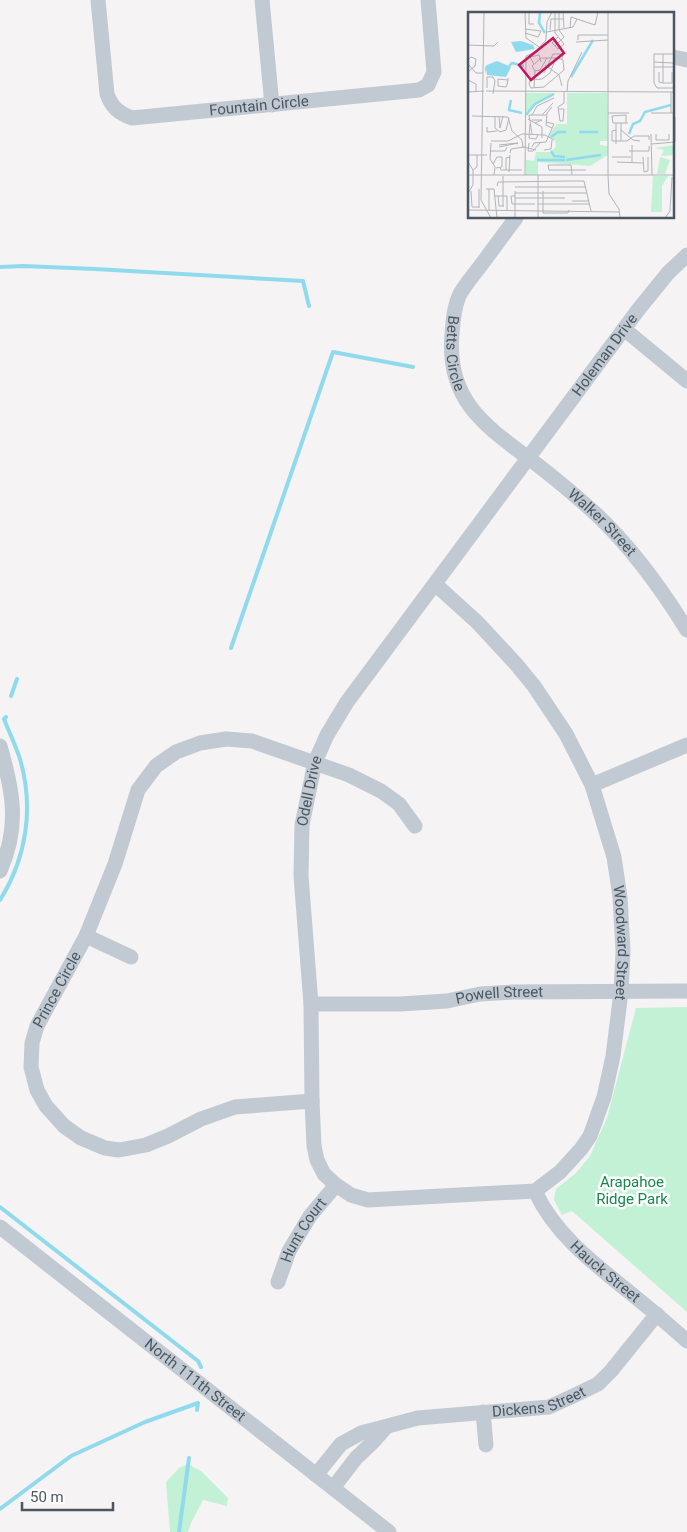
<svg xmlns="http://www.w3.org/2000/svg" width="687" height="1532" font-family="Roboto,sans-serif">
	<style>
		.green { fill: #c3f1d5 }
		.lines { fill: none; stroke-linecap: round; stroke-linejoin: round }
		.stream { stroke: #90daee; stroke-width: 4 }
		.minor { stroke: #c1cad2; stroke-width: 15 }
		.labels { text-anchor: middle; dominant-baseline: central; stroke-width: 5; stroke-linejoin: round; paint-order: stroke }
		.street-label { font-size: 15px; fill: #4a5661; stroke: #fff }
		.park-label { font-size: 15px; fill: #17864f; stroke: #fff }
		.inset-river { fill: none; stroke: #90daee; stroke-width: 2.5 }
		.inset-road { fill: none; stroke: #b1b4b9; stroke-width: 1 }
		.view { fill: #c2185b; fill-opacity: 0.15; stroke: #c2185b; stroke-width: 2.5 }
		.inset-edge { fill: none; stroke: #4a5661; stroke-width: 2.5 }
	</style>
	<rect width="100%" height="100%" fill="#f5f3f3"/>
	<!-- green -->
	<g class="green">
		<path d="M 687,1007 L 687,1312 L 572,1211 L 562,1215 L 554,1200 L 556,1189 L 576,1173 L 590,1156 L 607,1118 L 636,1008 Z"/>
		<path d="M 188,1464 L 201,1471 L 228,1498 L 227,1506 L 203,1500 L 191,1523 L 188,1532 L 170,1532 L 166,1482 L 179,1468 Z"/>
	</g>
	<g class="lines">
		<!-- stream -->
		<g class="stream">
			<path d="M 0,267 L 23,266 L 95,269 L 303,281 L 309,306"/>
			<path d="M 231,648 L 333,352 L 413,367"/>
			<path d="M 11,696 L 17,679"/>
			<path d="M 0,900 C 27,857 34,807 20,759 C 16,746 9,732 4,719 L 6,717"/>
			<path d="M 0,1207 L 198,1361 L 201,1367"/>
			<path d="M 0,1509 L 71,1456 L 145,1422 L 198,1403 L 197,1410"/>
			<path d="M 179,1532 L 189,1458"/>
		</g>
		<!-- minor -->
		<g class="minor">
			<path id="s1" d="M 98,0 L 107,94 C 112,108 119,113 132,118 L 419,90 L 428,85 L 434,72 L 428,0"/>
			<path d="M 262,0 L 272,105"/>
			<path d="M 673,57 L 687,60"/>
			<path id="s2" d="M 516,218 C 503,235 491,252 478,269 C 472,277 465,285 460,294 C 454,306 453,321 452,334 C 446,402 487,427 535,463 C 556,479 576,496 596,514 C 631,547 661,588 687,630"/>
			<path d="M 624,329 L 687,381"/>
			<path id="s3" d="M 435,584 L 477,622 L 516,664 L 534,686 L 566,734 L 592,785 L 614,857 L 620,897 L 623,951 L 621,992 L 613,1056 L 604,1097 L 590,1136 L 581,1149 L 560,1172 L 535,1191 L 368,1200 L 351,1195 L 336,1185 L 324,1174 L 317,1160 L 314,1146 L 312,1101 L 311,1004 L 301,876 L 302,825 L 315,762 L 327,735 L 347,702 L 638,310 L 668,273 L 687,255"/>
			<path d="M 0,746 C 13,791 20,826 0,871"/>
			<path d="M 592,785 L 687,745"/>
			<path d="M 86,936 L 131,957"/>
			<path id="s4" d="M 311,1004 L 400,1004 L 447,1001 L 480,994 L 513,992 L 687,991"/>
			<path id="s5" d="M 312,1101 L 235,1107 L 201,1119 L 168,1136 L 146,1145 L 119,1150 L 105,1148 L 81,1138 L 64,1126 L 46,1106 L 37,1090 L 31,1067 L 32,1043 L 37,1026 L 86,936 L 115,864 L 138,790 L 156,766 L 176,752 L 200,743 L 226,739 L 252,741 L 349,775 L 381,791 L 399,804 L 415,826"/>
			<path id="s6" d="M 535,1191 C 554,1233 593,1263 628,1291 C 648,1307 668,1324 687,1341"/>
			<path id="s7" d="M 0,1227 L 389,1532"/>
			<path id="s8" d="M 278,1282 L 289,1251 L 310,1216 L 336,1185"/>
			<path d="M 483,1412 L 486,1445"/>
			<path id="s9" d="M 316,1475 L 341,1444 L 361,1433 L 418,1418 L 549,1407 L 571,1397 L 598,1384 L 611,1371 L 657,1314"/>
			<path d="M 333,1488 L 356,1458 L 373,1442 L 386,1427"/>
		</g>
	</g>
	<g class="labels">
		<!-- street labels -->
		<g class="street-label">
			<text stroke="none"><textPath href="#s1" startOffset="258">Fountain Circle</textPath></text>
			<text stroke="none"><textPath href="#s2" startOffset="155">Betts Circle</textPath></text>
			<text stroke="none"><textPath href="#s3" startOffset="1830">Holeman Drive</textPath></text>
			<text stroke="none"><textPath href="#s2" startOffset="388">Walker Street</textPath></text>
			<text stroke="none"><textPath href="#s3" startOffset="1300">Odell Drive</textPath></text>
			<text stroke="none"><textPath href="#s3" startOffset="419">Woodward Street</textPath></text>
			<text stroke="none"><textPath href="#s5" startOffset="415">Prince Circle</textPath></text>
			<text stroke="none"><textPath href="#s4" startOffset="189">Powell Street</textPath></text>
			<text stroke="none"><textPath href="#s8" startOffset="58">Hunt Court</textPath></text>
			<text stroke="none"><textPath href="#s6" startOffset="108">Hauck Street</textPath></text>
			<text stroke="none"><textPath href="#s7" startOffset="248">North 111th Street</textPath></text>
			<text stroke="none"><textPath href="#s9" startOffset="244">Dickens Street</textPath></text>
		</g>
		<!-- park labels -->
		<g class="park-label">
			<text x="632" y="1182">Arapahoe<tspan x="632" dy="17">Ridge Park</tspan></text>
		</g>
	</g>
	<!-- overview -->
	<g transform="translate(468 12)">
		<rect width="206" height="206" fill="#f5f3f3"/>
		<path d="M 58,81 L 88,81 L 67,92 L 58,103 ZM 99,81 L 139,81 L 140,129 L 132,129 L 132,133 L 140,134 L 140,143 L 122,154 L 70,150 L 70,163 L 58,163 L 58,148 L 66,149 L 68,140 L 82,140 L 88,135 L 87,128 L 80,124 L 89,112 L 99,112 ZM 206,133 L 206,143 L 193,144 L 196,138 L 187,136 ZM 192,145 L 202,148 L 197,162 L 189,162 ZM 185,164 L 200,164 L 194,174 L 194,200 L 183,200 Z" fill="#c3f1d5"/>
		<path d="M 53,29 L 65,33 L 67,37 L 48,40 L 43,30 ZM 29,49 L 43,55 L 38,65 L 19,63 L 18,57 L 17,62 L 17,55 L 19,53 Z" fill="#90daee"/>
		<path class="inset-river" d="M 72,1 L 71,11 L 77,21M 41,54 L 44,51 L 56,54M 103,65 L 125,28M 43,88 L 41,98 L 54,101M 58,103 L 67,92 L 86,82M 111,120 L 130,120M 161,122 L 165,112 L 172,109 L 177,100 L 203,93M 83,125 L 90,120 L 98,120M 83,139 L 86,144 L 97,145M 69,148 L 97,148M 98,148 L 133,143"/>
		<path class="inset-road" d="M 16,0 L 13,188 L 23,206M 57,0 L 58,26 L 71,35M 61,0 L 61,12 L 66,12M 87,0 L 87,21 L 96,32 L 90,37 L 84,31 L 90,25M 95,0 L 96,16M 140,0 L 140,163M 102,16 L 103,5 L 127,13 L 130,0M 57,17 L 73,19 L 70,25 L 57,21M 82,18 L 83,7 L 95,7M 79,20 L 105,15 L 109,7M 110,28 L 110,23 L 140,23M 108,30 L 140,28M 0,33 L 26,34 L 30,30M 87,34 L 96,25 L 91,18 L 91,0M 205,42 L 186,42 L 186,71 L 189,76 L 207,76M 0,48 L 3,45 L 8,47 L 7,54 L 0,60M 186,50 L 205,51M 0,52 L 8,61 L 15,61M 66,52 L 62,45 L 71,43 L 73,50M 77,53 L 91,63 L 94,74M 64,54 L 67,59 L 72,58 L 79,46M 186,55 L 207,55M 191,60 L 191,70 L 195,71 L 204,71 L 204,60M 76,61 L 85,42 L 95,42 L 94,47M 40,66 L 40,68 L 39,73 L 38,75 L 30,74 L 30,67 L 40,68M 0,68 L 8,72 L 8,80M 195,71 L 195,42M 61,72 L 63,76 L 76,75 L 96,58 L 95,48 L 90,46 L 73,46 L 64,54M 61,72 L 62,68 L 74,67 L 82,61 L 88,46M 19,76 L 19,65 L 25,65 L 27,69 L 25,82M 66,76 L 67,59M 18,79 L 207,80M 0,80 L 16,79M 99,80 L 100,69 L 114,40M 91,97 L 96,97 L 95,109 L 92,109 L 90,95 L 96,91 L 96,80M 140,101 L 161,101M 183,101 L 207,101M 203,101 L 203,80M 64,103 L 69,94 L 86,86M 74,103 L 85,91M 4,104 L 40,105 L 44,119 L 54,128 L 55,136M 27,104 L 27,116 L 32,120 L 38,118 L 41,106M 31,104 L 32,116 L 35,104M 207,105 L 207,130M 60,107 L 74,115 L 74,126M 64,108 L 74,108 L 67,111M 158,111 L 158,103 L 144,104 L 145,111 L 160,111M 62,112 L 61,126 L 68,127 L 70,123M 19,115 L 19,120 L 29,119M 84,116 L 78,113 L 79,101 L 84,95M 148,118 L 144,119 L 144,129 L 159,129 L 166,124 L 181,124 L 181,128M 153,118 L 165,128 L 172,129M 64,122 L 61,103 L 78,103M 183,122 L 184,163M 188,122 L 188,128 L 201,128 L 201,122M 23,129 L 40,129 L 54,122 L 77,123 L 86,128M 153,129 L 153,111M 23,131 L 22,147 L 27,155 L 26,163M 61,131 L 60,139 L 65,139 L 72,131M 148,132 L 148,111M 184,132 L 207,130M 31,133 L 50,131M 31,135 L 50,131 L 48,132M 64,135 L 66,131 L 78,130 L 86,112 L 78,110M 76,138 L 83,137 L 84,128M 22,139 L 37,139 L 39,135M 161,139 L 181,139 L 181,134M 42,141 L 43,137 L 56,135 L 68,138M 0,143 L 19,143M 144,145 L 163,145M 175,145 L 176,160 L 180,159 L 180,145M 0,150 L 5,158 L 5,173 L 0,181M 149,150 L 175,151M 164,151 L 164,133M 25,152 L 29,145 L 34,145 L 34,155 L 28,156M 32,156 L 33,158 L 54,158M 5,158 L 9,155 L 9,143M 38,158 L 38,146 L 42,145M 99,158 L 81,158 L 80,153 L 103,153 L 104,163M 99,158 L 118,158M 41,160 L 42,143M 0,163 L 207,163M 57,163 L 58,44 L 67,40 L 78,28 L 79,10 L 84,0M 70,163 L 70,206M 140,163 L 141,182 L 151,197 L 152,206M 104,169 L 116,169 L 123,199M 29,174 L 30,170 L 104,169M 47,175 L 117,175M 11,177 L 11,196M 18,177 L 26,177 L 29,206M 3,179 L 4,195 L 11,195M 47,179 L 47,206M 75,179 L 75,201 L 100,201 L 101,198M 47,181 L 119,181M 26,184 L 39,184 L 39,198M 30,184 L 31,194 L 36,194M 47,184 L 43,184 L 44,192 L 67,192M 47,186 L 97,186M 104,189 L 121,189M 70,192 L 121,192M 35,194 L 35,164M 0,198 L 151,200M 21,198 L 21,177M 197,206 L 202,199 L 204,165"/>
		<path class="view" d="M 85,26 L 96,41 L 63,68 L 51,53 Z"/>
		<rect width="206" height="206" class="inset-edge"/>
	</g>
	<!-- scale -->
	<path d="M22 1502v8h91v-8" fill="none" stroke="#4a5661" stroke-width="2.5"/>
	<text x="30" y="1502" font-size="15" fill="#4a5661" stroke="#ffffff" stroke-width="4" paint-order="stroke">50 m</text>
</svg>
